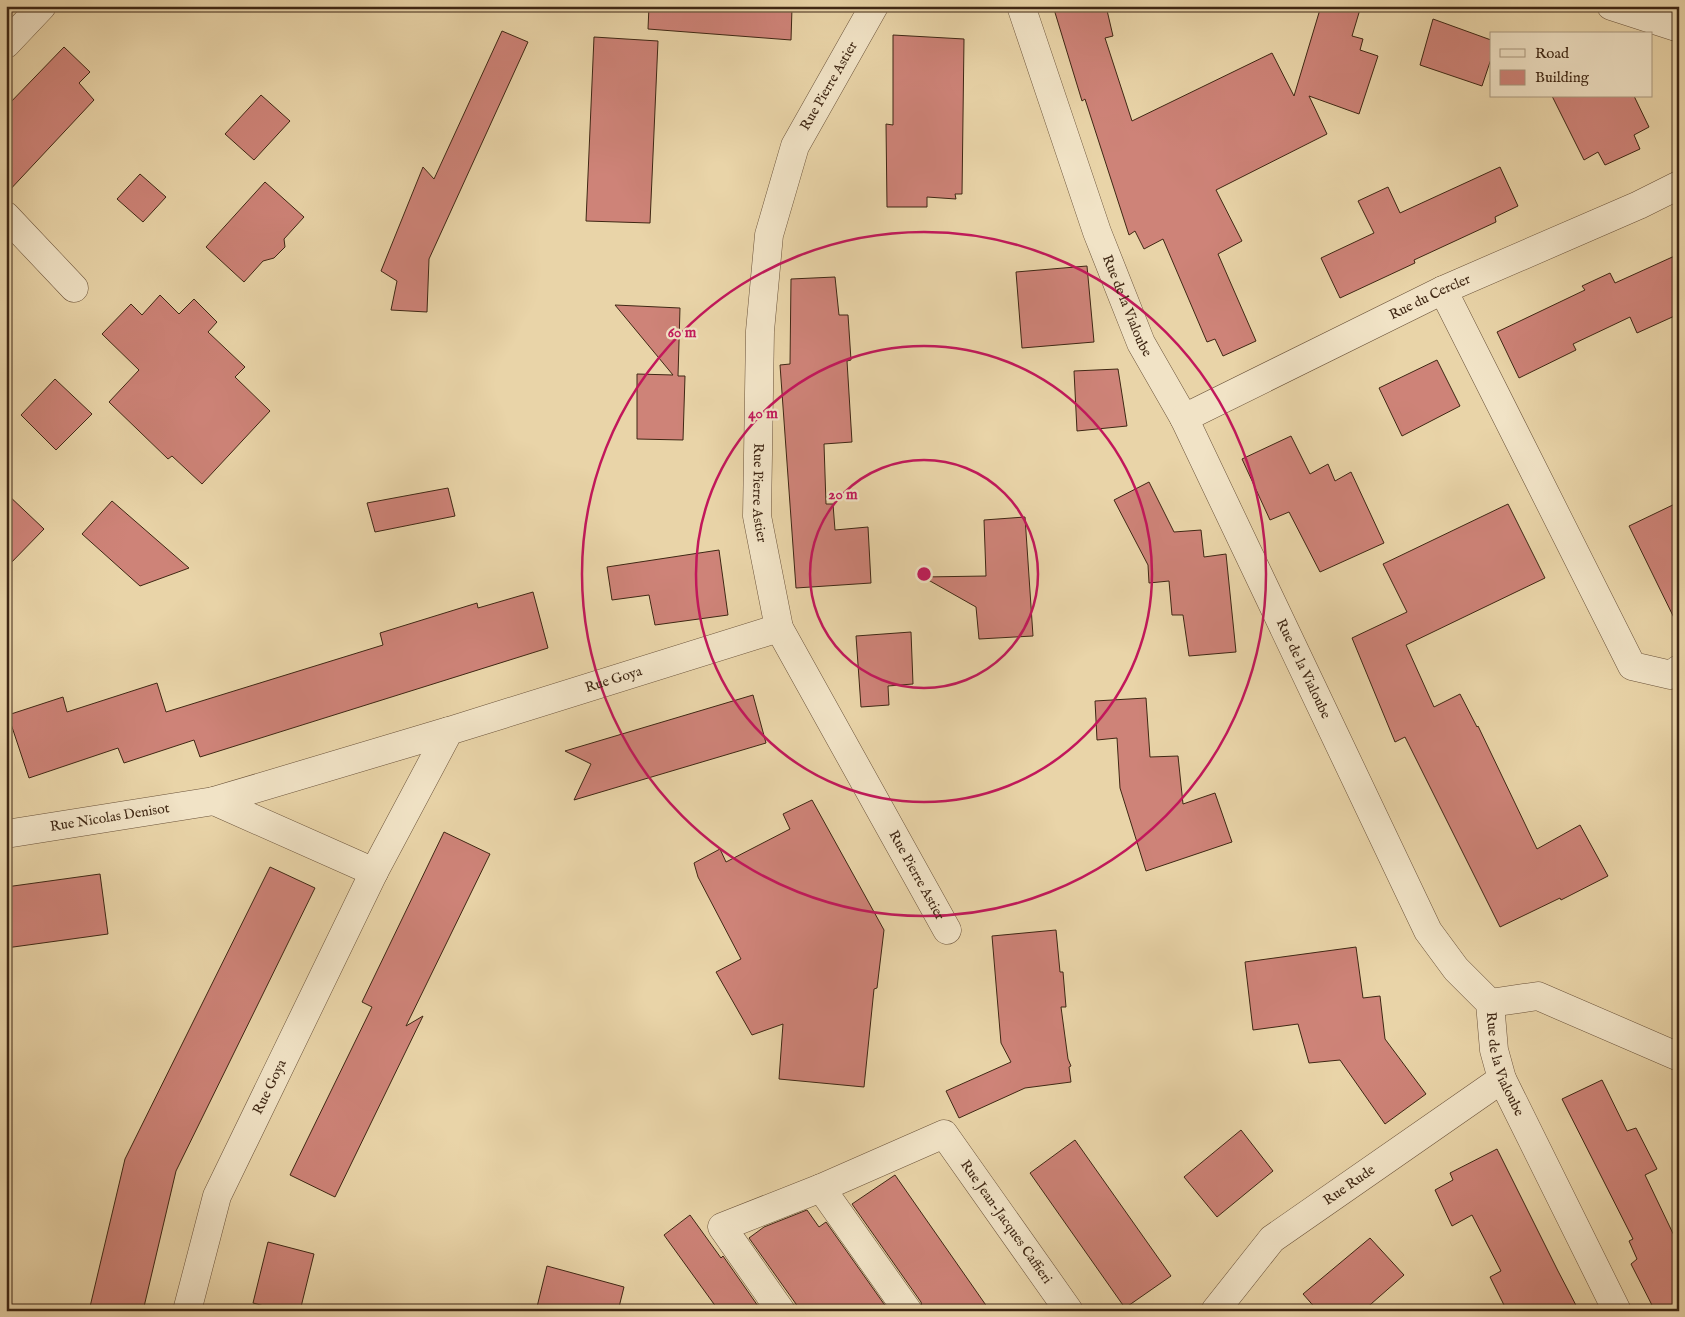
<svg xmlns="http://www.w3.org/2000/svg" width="1685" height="1317" font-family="'IM FELL English',serif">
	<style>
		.building { fill: #ce8378; stroke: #3f2714 }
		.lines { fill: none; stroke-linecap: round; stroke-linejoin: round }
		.minor-casing { stroke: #6a5239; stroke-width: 29 }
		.minor { stroke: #f1e3c6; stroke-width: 28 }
		.ring { fill: none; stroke: #c2185b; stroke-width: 2.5 }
		.labels { text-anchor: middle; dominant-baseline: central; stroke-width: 4.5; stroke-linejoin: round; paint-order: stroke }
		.street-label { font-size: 14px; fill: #3f2714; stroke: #f1e3c6 }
		.centre { fill: #c2185b; stroke: #f1e3c6; stroke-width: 2.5 }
		.ring-label { font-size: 15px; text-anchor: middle; font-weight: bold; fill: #c2185b; stroke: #f1e3c6; stroke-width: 4.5; stroke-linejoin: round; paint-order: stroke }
	</style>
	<rect width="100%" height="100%" fill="#e9d4a8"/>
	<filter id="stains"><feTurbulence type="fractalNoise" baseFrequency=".004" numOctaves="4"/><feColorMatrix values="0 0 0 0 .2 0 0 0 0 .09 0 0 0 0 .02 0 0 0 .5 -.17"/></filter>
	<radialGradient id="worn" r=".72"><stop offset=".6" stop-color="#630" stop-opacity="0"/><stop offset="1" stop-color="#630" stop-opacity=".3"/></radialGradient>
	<!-- building -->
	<g class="building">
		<path d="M 649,6 L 776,6 L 792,8 L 791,40 L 648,29 Z"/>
		<path d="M 1053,6 L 1106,6 L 1113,36 L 1105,38 L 1132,121 L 1272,53 L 1294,96 L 1321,6 L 1361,6 L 1352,36 L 1363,39 L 1360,50 L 1378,56 L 1359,114 L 1309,96 L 1327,134 L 1216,190 L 1242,241 L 1218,254 L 1256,341 L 1223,356 L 1215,339 L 1207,342 L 1163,239 L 1144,249 L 1135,231 L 1129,235 L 1085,99 L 1082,101 Z"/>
		<path d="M 1433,19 L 1491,40 L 1491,59 L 1482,86 L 1420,65 Z"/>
		<path d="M 502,31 L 528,42 L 429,259 L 427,312 L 391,310 L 397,281 L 381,271 L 423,167 L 434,179 Z"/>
		<path d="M 893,35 L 964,39 L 962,194 L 955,194 L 956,199 L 927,197 L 927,207 L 887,207 L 886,124 L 893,125 Z"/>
		<path d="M 594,37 L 658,41 L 650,223 L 586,221 Z"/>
		<path d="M 64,47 L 90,72 L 79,83 L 94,100 L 6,194 L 6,107 Z"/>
		<path d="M 261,95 L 290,121 L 254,160 L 225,134 Z"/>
		<path d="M 1552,96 L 1634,96 L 1649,127 L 1634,135 L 1640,149 L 1605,165 L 1598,152 L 1584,160 Z"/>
		<path d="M 1500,167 L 1518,206 L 1495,217 L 1496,222 L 1414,260 L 1415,263 L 1340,298 L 1321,258 L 1374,233 L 1358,201 L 1388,187 L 1400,213 Z"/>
		<path d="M 140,174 L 166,197 L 143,222 L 117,199 Z"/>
		<path d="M 265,182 L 304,217 L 284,239 L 285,247 L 274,258 L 263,261 L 244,282 L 206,247 Z"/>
		<path d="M 1679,254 L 1679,314 L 1637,333 L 1630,317 L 1573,344 L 1576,350 L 1519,378 L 1497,332 L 1585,290 L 1582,286 L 1610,273 L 1615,283 Z"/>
		<path d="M 1087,266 L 1094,342 L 1022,348 L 1016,272 Z"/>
		<path d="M 835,277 L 839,315 L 848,315 L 851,360 L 847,361 L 852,442 L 824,444 L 826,504 L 833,504 L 835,530 L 868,527 L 871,583 L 796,588 L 780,365 L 790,364 L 791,279 Z"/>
		<path d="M 160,295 L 179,314 L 194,299 L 217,322 L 208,332 L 245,367 L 235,377 L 270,411 L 202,484 L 172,456 L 168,459 L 109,402 L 139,370 L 102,334 L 131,304 L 142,315 Z"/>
		<path d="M 615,305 L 680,308 L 678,376 L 685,376 L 683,440 L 637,439 L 637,374 L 673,375 Z"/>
		<path d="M 1437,360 L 1460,406 L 1402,436 L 1379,388 Z"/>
		<path d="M 1118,369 L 1127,426 L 1077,431 L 1074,371 Z"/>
		<path d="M 55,379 L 92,414 L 56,450 L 21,415 Z"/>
		<path d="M 1291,436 L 1310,474 L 1328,464 L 1335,481 L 1351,472 L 1384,543 L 1320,572 L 1289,512 L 1270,520 L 1242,459 Z"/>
		<path d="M 1149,482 L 1174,532 L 1201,530 L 1204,557 L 1226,554 L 1236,652 L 1189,656 L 1183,615 L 1172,615 L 1169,581 L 1149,583 L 1148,565 L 1114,500 Z"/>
		<path d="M 448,488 L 455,516 L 375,532 L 367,503 Z"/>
		<path d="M 6,493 L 44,529 L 6,568 Z"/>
		<path d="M 112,501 L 189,568 L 140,586 L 82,534 Z"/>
		<path d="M 1679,502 L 1679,628 L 1629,526 Z"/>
		<path d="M 1508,504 L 1545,578 L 1406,645 L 1434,707 L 1460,694 L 1477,727 L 1478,726 L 1537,849 L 1580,825 L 1608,876 L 1561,900 L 1560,898 L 1500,927 L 1405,737 L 1395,742 L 1352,638 L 1407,612 L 1383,564 Z"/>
		<path d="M 1025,517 L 1033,636 L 979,639 L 976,607 L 923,577 L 986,576 L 984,520 Z"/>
		<path d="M 719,550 L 728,615 L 655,625 L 649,595 L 612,600 L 607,567 Z"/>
		<path d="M 533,592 L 548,648 L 200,757 L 194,740 L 124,763 L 118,748 L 29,778 L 8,715 L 63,697 L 67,712 L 157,683 L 166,712 L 383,645 L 380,633 L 477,603 L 478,608 Z"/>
		<path d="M 911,632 L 913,684 L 888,686 L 889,705 L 861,707 L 856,636 Z"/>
		<path d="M 753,695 L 766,743 L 574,800 L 591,764 L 565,751 Z"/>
		<path d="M 1146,698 L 1150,757 L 1178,756 L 1183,804 L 1215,793 L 1232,842 L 1146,871 L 1120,788 L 1117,738 L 1097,740 L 1095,701 Z"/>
		<path d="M 812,800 L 884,930 L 877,988 L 874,989 L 864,1087 L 779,1079 L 783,1024 L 752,1035 L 716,972 L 741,959 L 698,877 L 694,863 L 720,849 L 726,862 L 790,829 L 783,814 Z"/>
		<path d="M 444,832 L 490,854 L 406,1026 L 423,1016 L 335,1197 L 290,1175 L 372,1007 L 362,1002 Z"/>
		<path d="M 270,867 L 315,888 L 176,1171 L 143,1311 L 89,1311 L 125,1159 Z"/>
		<path d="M 100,874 L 108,934 L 6,948 L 6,887 Z"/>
		<path d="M 1056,930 L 1060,972 L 1063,972 L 1066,1007 L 1061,1007 L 1068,1059 L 1071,1066 L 1069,1067 L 1071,1082 L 1025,1088 L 959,1118 L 946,1091 L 1011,1062 L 1001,1043 L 992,936 Z"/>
		<path d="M 1356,947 L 1363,998 L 1380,996 L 1385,1039 L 1426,1094 L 1385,1124 L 1340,1060 L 1309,1063 L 1298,1024 L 1253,1030 L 1245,962 Z"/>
		<path d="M 1602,1080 L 1627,1131 L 1636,1128 L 1657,1169 L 1645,1175 L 1679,1246 L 1679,1311 L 1655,1311 L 1631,1264 L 1637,1259 L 1629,1241 L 1633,1239 L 1562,1099 Z"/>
		<path d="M 1241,1130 L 1273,1171 L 1217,1217 L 1184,1177 Z"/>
		<path d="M 1075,1140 L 1171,1276 L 1125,1308 L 1030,1173 Z"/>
		<path d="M 1497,1149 L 1558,1271 L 1579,1311 L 1507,1311 L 1490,1277 L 1501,1271 L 1472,1215 L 1452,1226 L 1435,1190 L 1453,1180 L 1450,1173 Z"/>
		<path d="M 895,1175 L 990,1311 L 923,1311 L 921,1302 L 852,1204 Z"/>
		<path d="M 807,1210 L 819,1227 L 826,1222 L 889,1311 L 801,1311 L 749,1238 L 764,1227 Z"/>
		<path d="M 690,1215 L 721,1258 L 723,1256 L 758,1306 L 751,1311 L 719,1311 L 664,1235 Z"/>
		<path d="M 1370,1238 L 1404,1275 L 1363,1311 L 1318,1311 L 1303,1294 Z"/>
		<path d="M 268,1242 L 314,1254 L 300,1311 L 283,1311 L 253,1303 Z"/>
		<path d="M 547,1266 L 624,1287 L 618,1311 L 536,1311 Z"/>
	</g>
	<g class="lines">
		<defs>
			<g id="minor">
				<path id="s1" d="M 874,6 L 795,146 L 769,235 L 760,331 L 757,516 L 779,628 L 947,930"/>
				<path id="s2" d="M 1021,6 L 1097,232 L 1141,343 L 1184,418 L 1428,931 L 1456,969 L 1490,1003 L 1494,1050 L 1502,1079 L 1617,1311"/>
				<path d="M 1611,6 L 1679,28"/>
				<path d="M 6,44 L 42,6"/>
				<path d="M 6,216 L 74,288"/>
				<path d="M 1443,290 L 1632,666 L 1671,675 L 1679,669"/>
				<path id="s3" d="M 1184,418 L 1443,290 L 1639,205 L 1679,185"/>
				<path id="s4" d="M 6,834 L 214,801"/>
				<path d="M 374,872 L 214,801 L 449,731"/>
				<path d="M 1490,1003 L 1538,996 L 1679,1057"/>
				<path d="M 821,1188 L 908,1311"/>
				<path id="s5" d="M 187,1311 L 217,1196 L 374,872 L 449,731 L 779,628"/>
				<path id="s6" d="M 781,1311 L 722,1227 L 821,1188 L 944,1134 L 1069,1311"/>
				<path id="s7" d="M 1215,1311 L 1272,1239 L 1502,1079"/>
			</g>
		</defs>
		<!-- minor casing -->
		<use href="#minor" class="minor-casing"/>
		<!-- minor -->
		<use href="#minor" class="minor"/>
	</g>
	<!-- distance rings -->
	<g class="ring">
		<circle cx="924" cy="574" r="114"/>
		<circle cx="924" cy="574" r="228"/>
		<circle cx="924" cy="574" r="342"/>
	</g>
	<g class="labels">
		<!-- street labels -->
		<g class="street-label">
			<text transform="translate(829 86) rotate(-60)">Rue Pierre Astier</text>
			<text stroke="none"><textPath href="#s3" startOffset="274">Rue du Cercler</textPath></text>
			<text stroke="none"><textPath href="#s2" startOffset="318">Rue de la Vialoube</textPath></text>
			<text stroke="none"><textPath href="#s1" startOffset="512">Rue Pierre Astier</textPath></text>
			<text stroke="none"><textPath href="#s2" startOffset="722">Rue de la Vialoube</textPath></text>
			<text stroke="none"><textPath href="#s5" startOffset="811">Rue Goya</textPath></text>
			<text stroke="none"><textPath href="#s4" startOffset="105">Rue Nicolas Denisot</textPath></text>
			<text stroke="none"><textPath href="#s1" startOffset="932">Rue Pierre Astier</textPath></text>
			<text stroke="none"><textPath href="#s2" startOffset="1171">Rue de la Vialoube</textPath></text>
			<text stroke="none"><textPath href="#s5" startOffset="240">Rue Goya</textPath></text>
			<text stroke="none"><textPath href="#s7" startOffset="186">Rue Rude</textPath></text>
			<text stroke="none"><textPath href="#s6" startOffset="451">Rue Jean-Jacques Caffieri</textPath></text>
		</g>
	</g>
	<circle cx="924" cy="574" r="8" class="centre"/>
	<g class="ring-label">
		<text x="682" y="337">60 m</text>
		<text x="763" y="418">40 m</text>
		<text x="843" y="499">20 m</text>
	</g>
	<!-- margin -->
	<rect width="1685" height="1317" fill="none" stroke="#e9d4a8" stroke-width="25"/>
	<rect x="8" y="8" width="1670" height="1302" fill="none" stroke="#3f2714" stroke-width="2.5"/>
	<rect x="12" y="12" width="1660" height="1292" fill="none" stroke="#3f2714"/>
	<!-- legend -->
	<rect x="1490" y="32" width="162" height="65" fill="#f1e3c6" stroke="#aa987f"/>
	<rect x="1500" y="49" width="25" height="8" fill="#f1e3c6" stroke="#aa987f"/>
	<text x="1535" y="58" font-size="15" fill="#3f2714">Road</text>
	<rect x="1500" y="70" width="25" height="15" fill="#ce8378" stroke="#aa987f"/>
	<text x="1535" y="82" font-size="15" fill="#3f2714">Building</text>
	<rect width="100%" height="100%" filter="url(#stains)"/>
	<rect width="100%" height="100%" fill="url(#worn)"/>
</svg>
